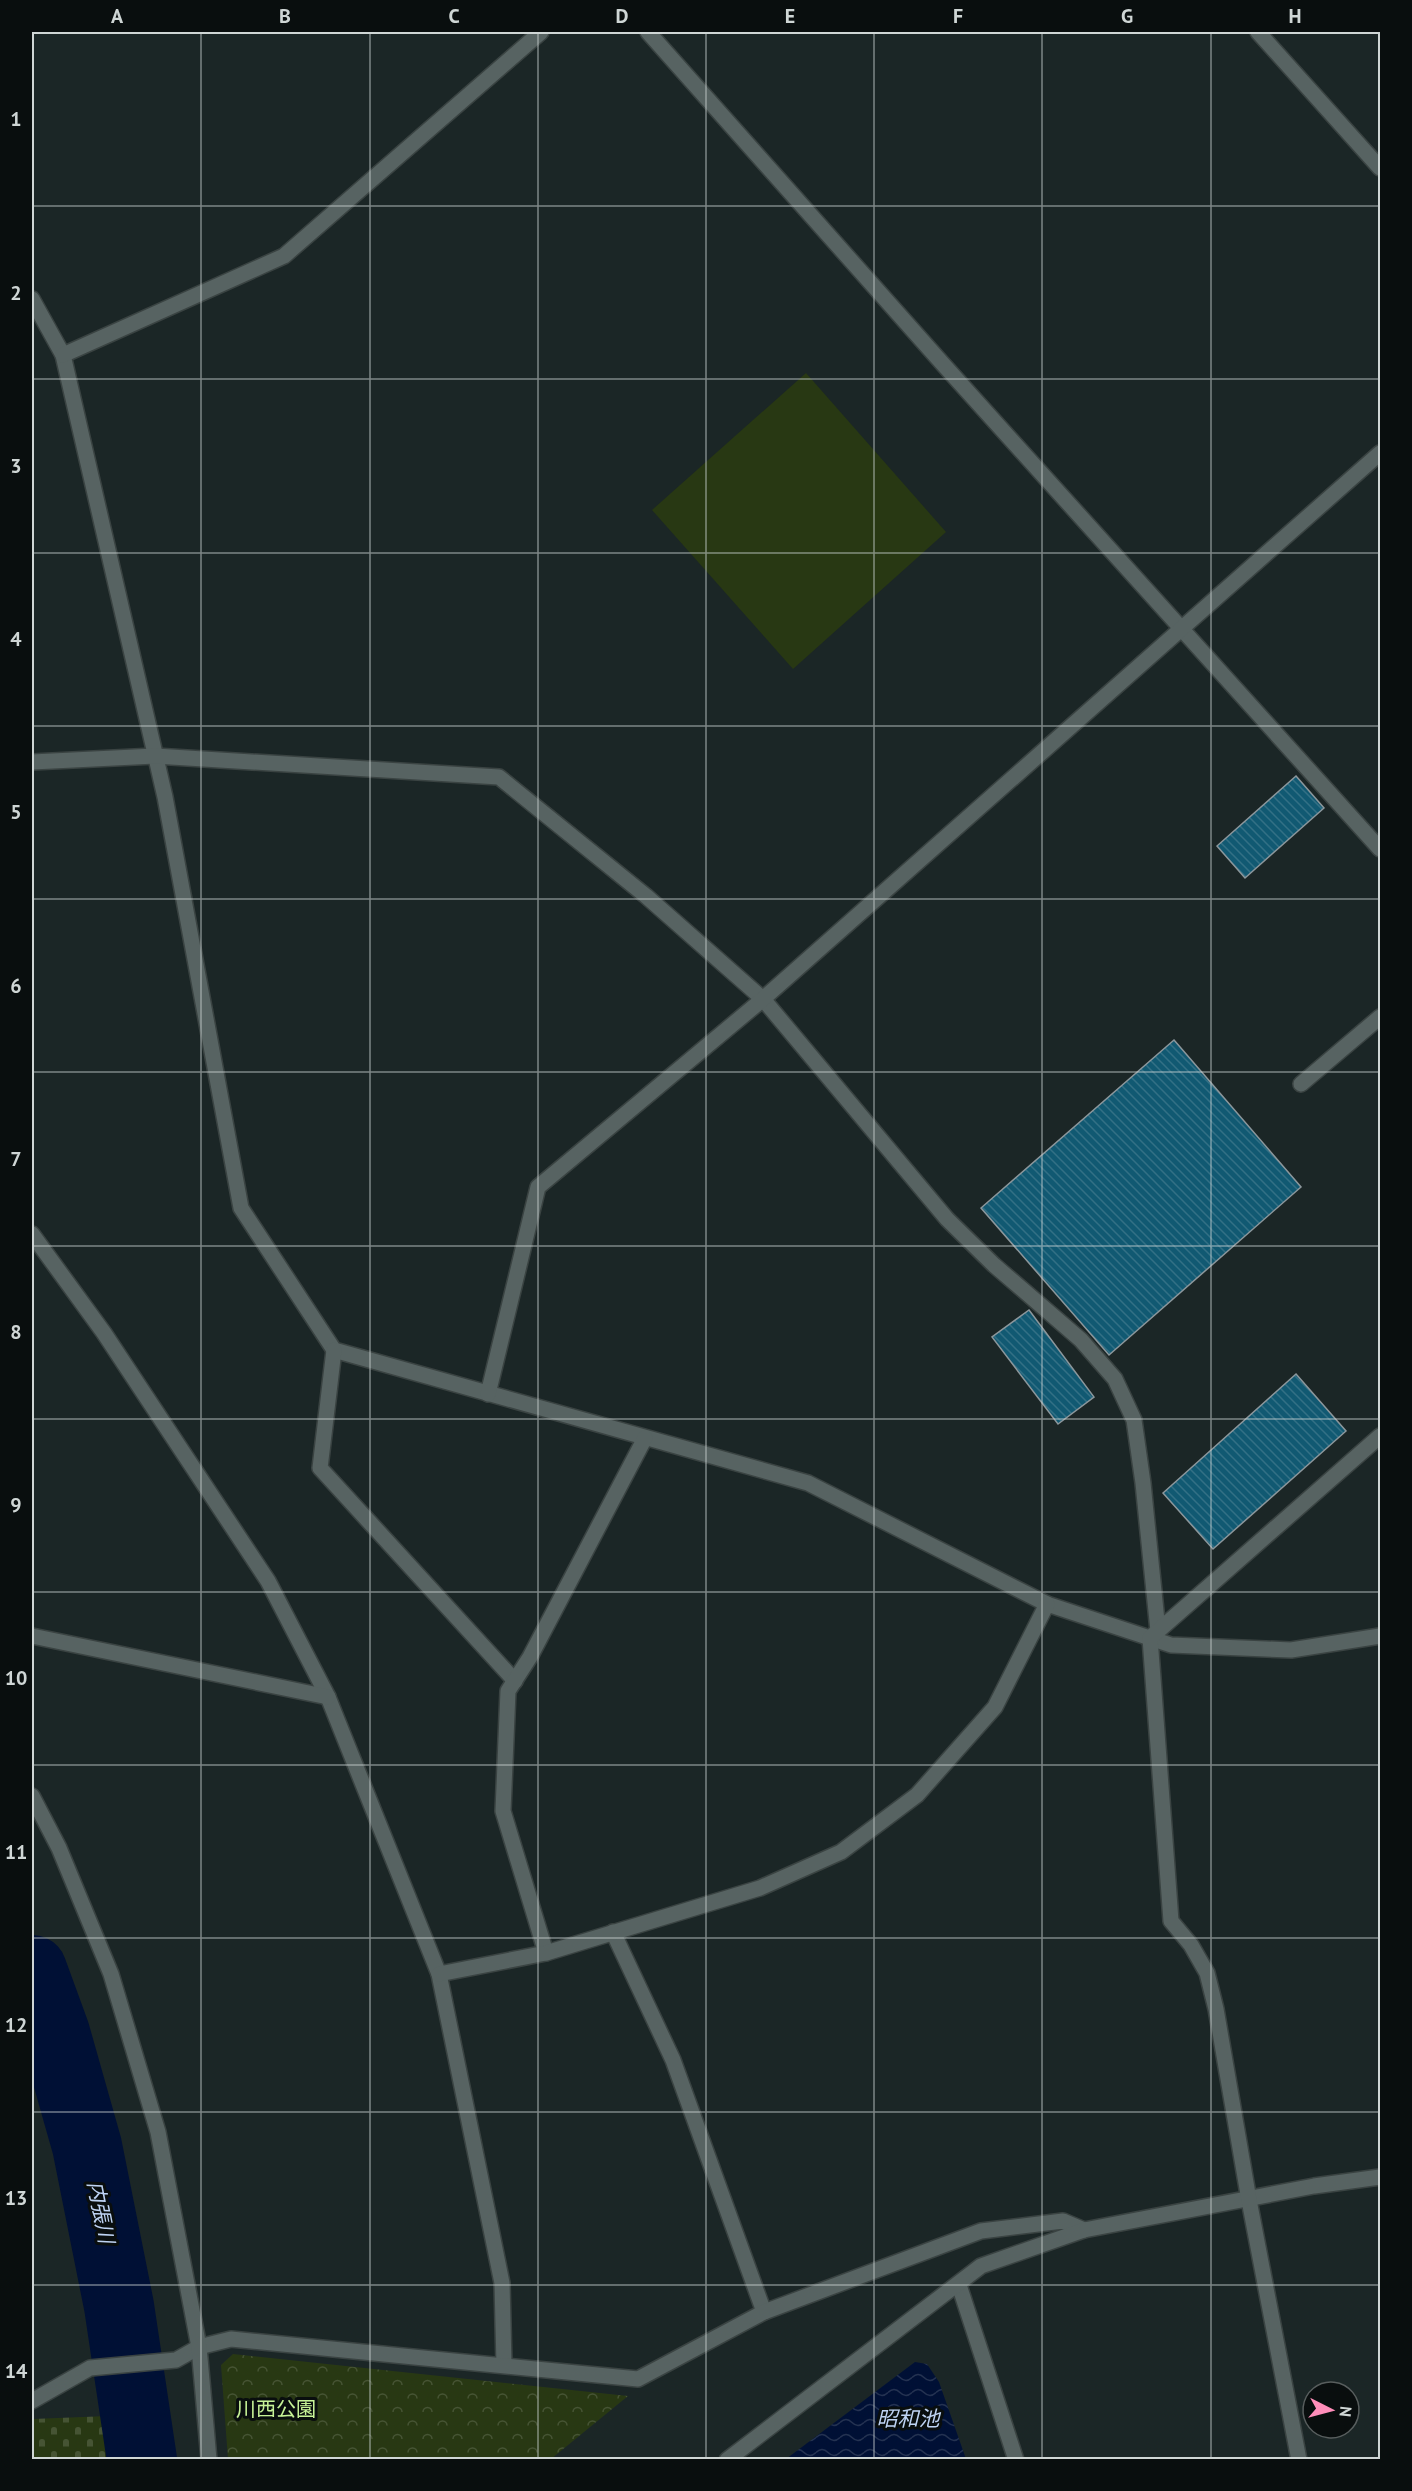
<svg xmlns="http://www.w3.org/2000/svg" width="1412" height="2491" font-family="'PT Sans','Noto Sans JP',sans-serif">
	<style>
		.green { fill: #283813 }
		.cemetery { fill: url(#cemetery-stones) }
		.park { fill: url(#park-crowns) }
		.water { fill: url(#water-waves) }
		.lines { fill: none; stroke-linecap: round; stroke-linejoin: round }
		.river { stroke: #001035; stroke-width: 70 }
		.building { fill: url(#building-back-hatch); stroke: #8c979c; stroke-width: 1.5 }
		.street-casing { stroke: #3a4342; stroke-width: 18 }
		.secondary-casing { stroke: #3a4342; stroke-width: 18 }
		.street { stroke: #576362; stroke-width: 15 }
		.secondary { stroke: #576362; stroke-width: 15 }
		.grid { fill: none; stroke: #cfd6d5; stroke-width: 1.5; stroke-opacity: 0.55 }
		.labels { text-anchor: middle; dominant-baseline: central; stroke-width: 6; stroke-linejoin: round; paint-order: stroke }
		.park-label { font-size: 20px; fill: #c7f397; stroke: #090e0e }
		.water-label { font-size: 21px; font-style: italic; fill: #bed3f3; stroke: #090e0e }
		.neatline { fill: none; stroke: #cfd6d5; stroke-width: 2 }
		.grid-label { font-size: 20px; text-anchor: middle; font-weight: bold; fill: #cfd6d5 }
	</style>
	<defs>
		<pattern id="cemetery-stones" width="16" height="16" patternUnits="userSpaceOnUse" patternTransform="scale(1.5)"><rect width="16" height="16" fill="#283813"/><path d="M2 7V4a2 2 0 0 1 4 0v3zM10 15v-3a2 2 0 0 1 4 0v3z" fill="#465434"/></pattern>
		<pattern id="park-crowns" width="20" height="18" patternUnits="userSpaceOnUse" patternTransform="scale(1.5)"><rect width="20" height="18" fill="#283813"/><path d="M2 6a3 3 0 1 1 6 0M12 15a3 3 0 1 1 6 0" fill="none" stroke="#465434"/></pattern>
		<pattern id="water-waves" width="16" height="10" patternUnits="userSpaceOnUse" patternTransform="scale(1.5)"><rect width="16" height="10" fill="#001035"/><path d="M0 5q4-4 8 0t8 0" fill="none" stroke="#243251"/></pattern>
		<pattern id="building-back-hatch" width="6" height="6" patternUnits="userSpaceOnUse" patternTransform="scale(1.5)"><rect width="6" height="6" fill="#115972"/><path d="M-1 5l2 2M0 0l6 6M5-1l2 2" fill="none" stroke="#337085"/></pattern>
	</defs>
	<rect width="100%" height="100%" fill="#1b2626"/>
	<!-- green -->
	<path class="green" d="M 806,373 L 946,532 L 793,669 L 652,510 Z"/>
	<!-- cemetery -->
	<path class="cemetery" d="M 108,2416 L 112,2459 L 32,2459 L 33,2419 Z"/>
	<!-- park -->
	<path class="park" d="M 233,2354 L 628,2396 L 551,2459 L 228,2459 L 221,2365 Z"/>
	<!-- water -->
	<path class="water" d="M 915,2362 L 927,2364 L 939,2382 L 966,2459 L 786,2459 Z"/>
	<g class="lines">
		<!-- river -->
		<path class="river" d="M 32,1970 L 55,2033 L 87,2146 L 119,2306 L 142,2460"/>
	</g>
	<!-- building -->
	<g class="building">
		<path d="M 1296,776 L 1324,808 L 1245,878 L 1217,846 Z"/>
		<path d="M 1174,1040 L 1301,1187 L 1109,1355 L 981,1208 Z"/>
		<path d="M 1029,1310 L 1094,1397 L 1058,1424 L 992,1337 Z"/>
		<path d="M 1296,1374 L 1346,1431 L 1213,1549 L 1163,1493 Z"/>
	</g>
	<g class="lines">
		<defs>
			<g id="street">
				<path d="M 648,32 L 942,363 L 1380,849"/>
				<path d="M 1258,32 L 1380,168"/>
				<path d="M 32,299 L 63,355 L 165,797 L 241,1208 L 334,1350 L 808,1483 L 1047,1604 L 1171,1645 L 1291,1650 L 1380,1636"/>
				<path d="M 63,355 L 284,256 L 541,32"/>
				<path d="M 32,762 L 155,756 L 499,777 L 646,896 L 763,999 L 947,1219 L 994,1265 L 1081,1340 L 1115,1379 L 1134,1420 L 1143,1483 L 1158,1631"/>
				<path d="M 1301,1084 L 1380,1017"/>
				<path d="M 32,1234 L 104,1333 L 268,1581 L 328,1697 L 439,1974 L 502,2283 L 504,2365"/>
				<path d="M 334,1350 L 320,1468 L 515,1681"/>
				<path d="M 488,1394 L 538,1187 L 763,999 L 1380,453"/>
				<path d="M 32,1636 L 328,1697"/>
				<path d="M 613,1932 L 673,2060 L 764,2312"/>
				<path d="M 546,1953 L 503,1811 L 508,1691 L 530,1657 L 645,1438"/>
				<path d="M 439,1974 L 546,1953 L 760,1888 L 841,1852 L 917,1795 L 995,1707 L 1047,1604"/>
				<path d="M 959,2285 L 1016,2460"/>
				<path d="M 32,2401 L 90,2368 L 176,2360 L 199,2347 L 231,2339 L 638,2379 L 764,2312 L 981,2231 L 1063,2221 L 1084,2230"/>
				<path d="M 727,2460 L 981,2266 L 1084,2230 L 1314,2186 L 1380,2177"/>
				<path d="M 1299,2460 L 1249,2200 L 1216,2009 L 1207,1973 L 1191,1945 L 1171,1921 L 1150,1638 L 1380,1436"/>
			</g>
			<path id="secondary" d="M 32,1796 L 59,1848 L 111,1974 L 158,2132 L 199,2347 L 209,2460"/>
		</defs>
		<!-- street casing -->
		<use href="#street" class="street-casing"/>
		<!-- secondary casing -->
		<use href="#secondary" class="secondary-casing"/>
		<!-- street -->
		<use href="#street" class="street"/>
		<!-- secondary -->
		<use href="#secondary" class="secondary"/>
	</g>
	<!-- grid -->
	<path class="grid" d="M 201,32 L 201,2460M 370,32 L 370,2460M 538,32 L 538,2460M 706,32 L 706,2460M 874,32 L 874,2460M 1042,32 L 1042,2460M 1211,32 L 1211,2460M 32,206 L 1380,206M 32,379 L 1380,379M 32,553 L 1380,553M 32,726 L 1380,726M 32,899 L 1380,899M 32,1072 L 1380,1072M 32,1246 L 1380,1246M 32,1419 L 1380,1419M 32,1592 L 1380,1592M 32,1765 L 1380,1765M 32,1938 L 1380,1938M 32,2112 L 1380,2112M 32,2285 L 1380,2285"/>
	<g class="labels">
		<!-- park labels -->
		<g class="park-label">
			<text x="276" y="2409">川西公園</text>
		</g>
		<!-- water labels -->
		<g class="water-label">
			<text transform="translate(101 2212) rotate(79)">内張川</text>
			<text x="908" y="2418">昭和池</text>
		</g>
	</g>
	<!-- border -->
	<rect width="1412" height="2491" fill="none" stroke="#090e0e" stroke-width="66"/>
	<!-- north arrow -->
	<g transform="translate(1331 2410) rotate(96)"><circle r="28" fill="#090e0e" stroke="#585e5e" stroke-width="1.5"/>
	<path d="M0-4.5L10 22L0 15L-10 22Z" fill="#ff8eba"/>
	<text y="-9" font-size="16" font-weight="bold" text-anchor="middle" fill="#cfd6d5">N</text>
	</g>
	<rect x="33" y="33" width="1346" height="2425" class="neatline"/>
	<g class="grid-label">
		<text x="117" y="23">A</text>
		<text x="285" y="23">B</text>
		<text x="454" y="23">C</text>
		<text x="622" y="23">D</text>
		<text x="790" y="23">E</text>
		<text x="958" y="23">F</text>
		<text x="1127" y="23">G</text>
		<text x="1295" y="23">H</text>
		<text x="16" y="126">1</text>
		<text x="16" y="300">2</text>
		<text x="16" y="473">3</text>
		<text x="16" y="646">4</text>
		<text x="16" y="819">5</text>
		<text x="16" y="993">6</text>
		<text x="16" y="1166">7</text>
		<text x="16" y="1339">8</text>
		<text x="16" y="1512">9</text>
		<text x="16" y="1685">10</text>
		<text x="16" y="1859">11</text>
		<text x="16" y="2032">12</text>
		<text x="16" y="2205">13</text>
		<text x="16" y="2378">14</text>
	</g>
</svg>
